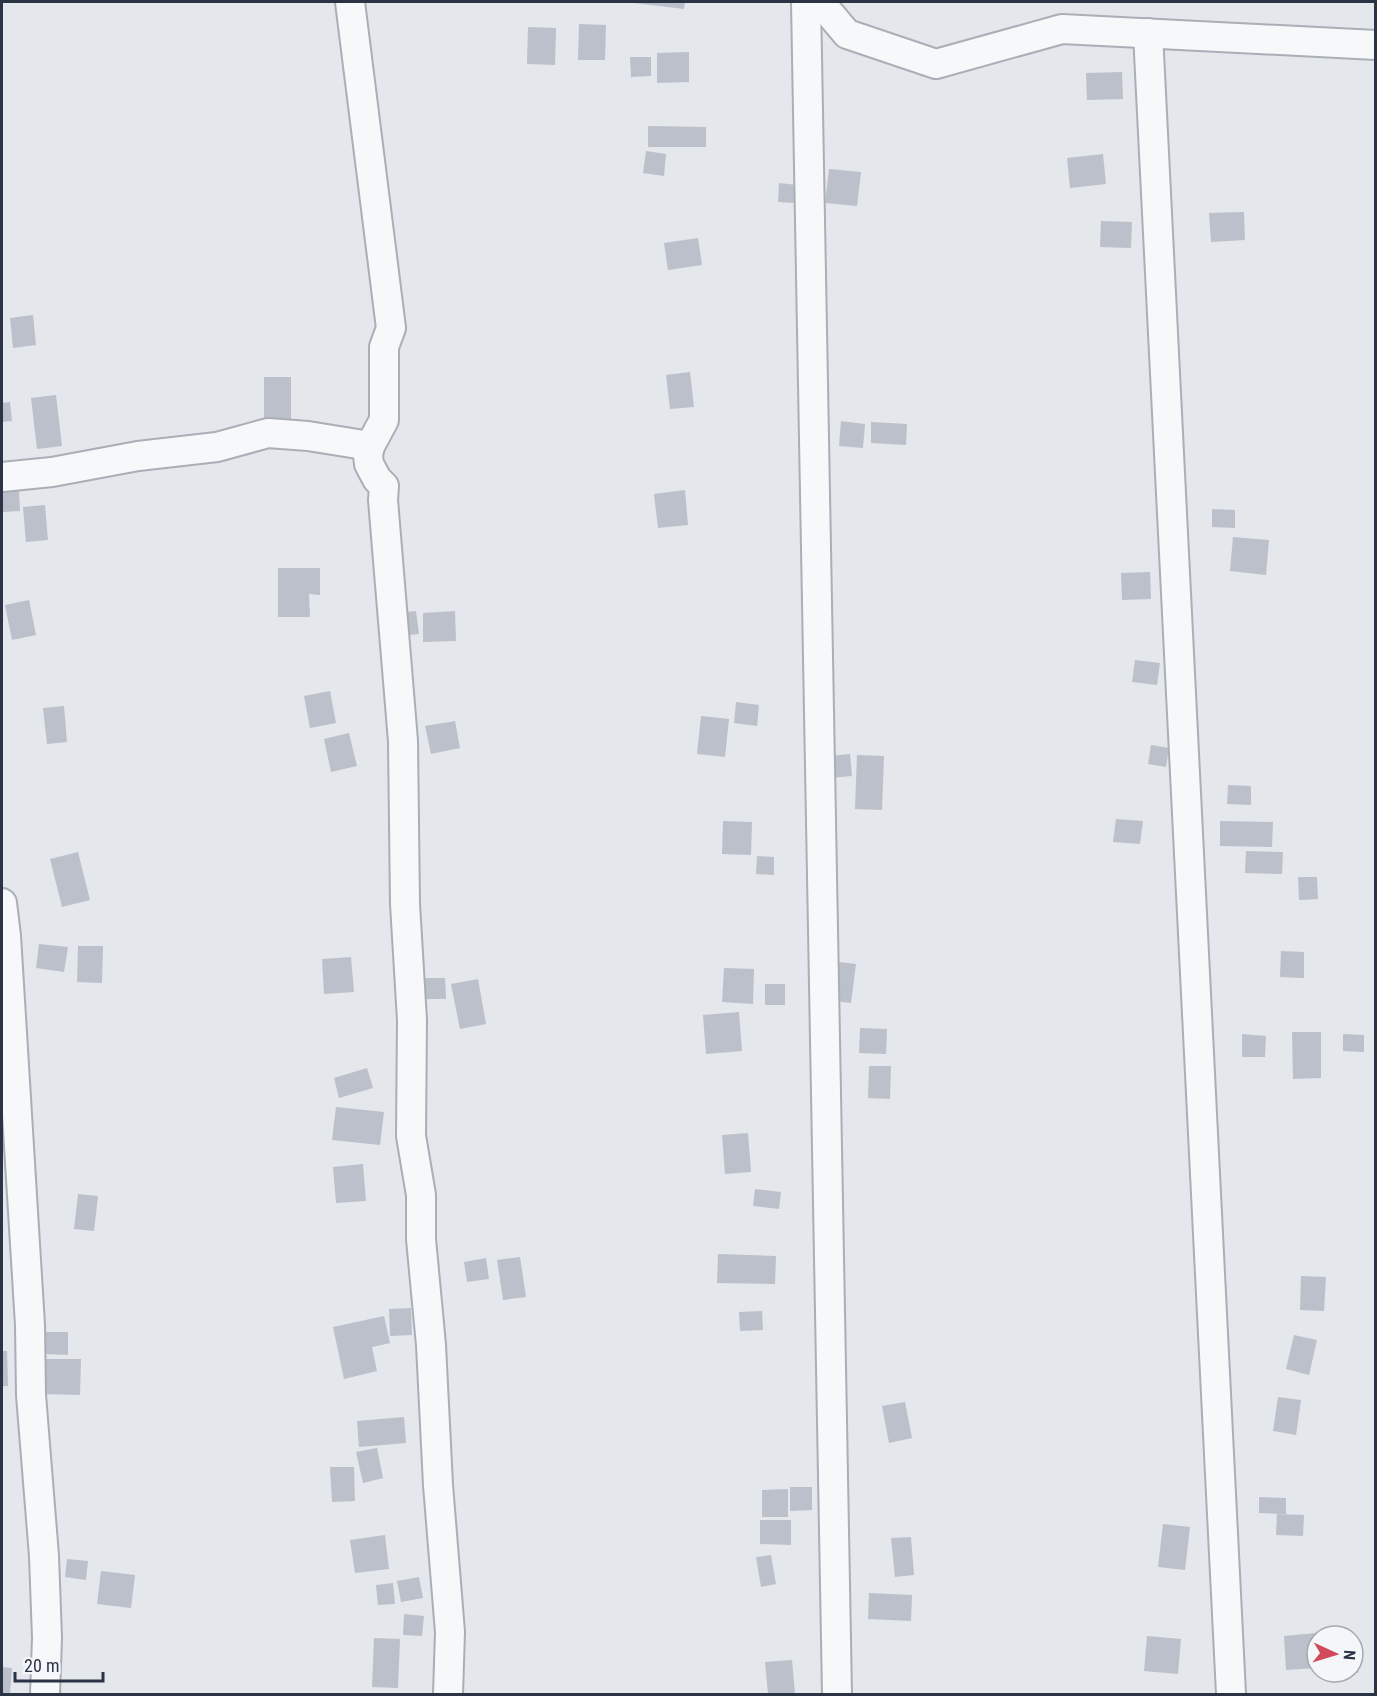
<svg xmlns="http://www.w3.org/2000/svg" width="1377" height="1696" font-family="'Roboto Condensed',sans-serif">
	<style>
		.building { fill: #bbc0ca }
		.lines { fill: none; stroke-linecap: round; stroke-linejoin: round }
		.street-casing { stroke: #a9aeb7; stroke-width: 32 }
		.street { stroke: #f7f8fa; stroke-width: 28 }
	</style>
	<rect width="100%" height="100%" fill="#e4e7ec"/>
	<!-- building -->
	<g class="building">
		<path d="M 634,2 L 685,2 L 684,9 L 634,3 Z"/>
		<path d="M 579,24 L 606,25 L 605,60 L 578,60 Z"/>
		<path d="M 528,27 L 556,28 L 555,65 L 527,64 Z"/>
		<path d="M 689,52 L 689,82 L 657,83 L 657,53 Z"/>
		<path d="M 630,57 L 651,57 L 651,76 L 631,77 Z"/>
		<path d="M 1122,72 L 1123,99 L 1087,100 L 1086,73 Z"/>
		<path d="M 648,126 L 706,127 L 706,147 L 648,147 Z"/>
		<path d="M 646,151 L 666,154 L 664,176 L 643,173 Z"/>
		<path d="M 1103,154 L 1106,184 L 1070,188 L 1067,158 Z"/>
		<path d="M 829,169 L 861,172 L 857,206 L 825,203 Z"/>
		<path d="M 779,183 L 797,185 L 796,203 L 778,202 Z"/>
		<path d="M 1244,212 L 1245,240 L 1211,242 L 1209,213 Z"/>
		<path d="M 1101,221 L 1132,222 L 1131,248 L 1100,247 Z"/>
		<path d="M 698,238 L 702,265 L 668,270 L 664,243 Z"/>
		<path d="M 33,315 L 36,345 L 13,348 L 10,318 Z"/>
		<path d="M 690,372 L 694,407 L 670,409 L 666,375 Z"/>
		<path d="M 264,377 L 291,377 L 291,427 L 264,428 Z"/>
		<path d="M 56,395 L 62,446 L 37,449 L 31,398 Z"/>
		<path d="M 10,402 L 12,421 L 2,422 L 2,403 Z"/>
		<path d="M 841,421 L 865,424 L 863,448 L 839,446 Z"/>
		<path d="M 871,422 L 907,424 L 906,445 L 871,443 Z"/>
		<path d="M 685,490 L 688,525 L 658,528 L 654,494 Z"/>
		<path d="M 19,491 L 20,511 L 3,512 L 2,492 Z"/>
		<path d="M 45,505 L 48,540 L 26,542 L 23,507 Z"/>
		<path d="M 1212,509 L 1235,510 L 1235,528 L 1212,527 Z"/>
		<path d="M 1233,537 L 1269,540 L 1266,575 L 1230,571 Z"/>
		<path d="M 278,568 L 320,568 L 320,595 L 309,594 L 310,617 L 278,617 Z"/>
		<path d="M 1150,572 L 1151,599 L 1122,600 L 1121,573 Z"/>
		<path d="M 29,600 L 36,635 L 12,640 L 5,605 Z"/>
		<path d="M 416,611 L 419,634 L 398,636 L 396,613 Z"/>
		<path d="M 455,611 L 456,641 L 423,642 L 423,613 Z"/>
		<path d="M 1135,660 L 1160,663 L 1157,685 L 1132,682 Z"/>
		<path d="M 330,691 L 336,723 L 310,728 L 304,696 Z"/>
		<path d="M 736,702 L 759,705 L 757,726 L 734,723 Z"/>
		<path d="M 64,706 L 67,742 L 47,744 L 43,708 Z"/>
		<path d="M 701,716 L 729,719 L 725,757 L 697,754 Z"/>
		<path d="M 455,721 L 460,748 L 431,754 L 425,726 Z"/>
		<path d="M 349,733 L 357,766 L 331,772 L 324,739 Z"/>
		<path d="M 1151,745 L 1169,748 L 1166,767 L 1148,764 Z"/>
		<path d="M 850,754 L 852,776 L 830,778 L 828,756 Z"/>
		<path d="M 857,755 L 884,756 L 882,810 L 855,809 Z"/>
		<path d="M 1228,785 L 1251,786 L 1251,805 L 1227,804 Z"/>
		<path d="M 1116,819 L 1143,821 L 1140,844 L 1113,842 Z"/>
		<path d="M 723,821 L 752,822 L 751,855 L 722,854 Z"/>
		<path d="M 1220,821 L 1273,822 L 1272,847 L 1220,846 Z"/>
		<path d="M 1246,851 L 1283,852 L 1282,874 L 1245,873 Z"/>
		<path d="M 78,852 L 90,900 L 62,907 L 50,859 Z"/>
		<path d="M 757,856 L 774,857 L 774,875 L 756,874 Z"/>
		<path d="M 1298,877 L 1317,877 L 1318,899 L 1299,900 Z"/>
		<path d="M 39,944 L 68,947 L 64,972 L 36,968 Z"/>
		<path d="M 78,946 L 103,946 L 102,983 L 77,982 Z"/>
		<path d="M 1281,951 L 1304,952 L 1304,978 L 1280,977 Z"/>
		<path d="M 351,957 L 354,992 L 324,994 L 322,959 Z"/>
		<path d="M 831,961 L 856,964 L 851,1003 L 826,1000 Z"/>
		<path d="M 724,968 L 754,969 L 753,1004 L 722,1002 Z"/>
		<path d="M 424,978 L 445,978 L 446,999 L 424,999 Z"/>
		<path d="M 478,979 L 486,1024 L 460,1029 L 451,984 Z"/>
		<rect x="765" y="984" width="20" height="21"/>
		<path d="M 739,1012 L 742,1051 L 706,1054 L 703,1015 Z"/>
		<path d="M 860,1028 L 887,1029 L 886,1054 L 859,1053 Z"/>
		<path d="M 1292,1032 L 1321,1032 L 1321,1078 L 1293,1079 Z"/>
		<path d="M 1242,1034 L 1266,1036 L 1265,1057 L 1242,1057 Z"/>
		<path d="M 1343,1034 L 1364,1035 L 1364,1052 L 1343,1051 Z"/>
		<path d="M 869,1066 L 891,1066 L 890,1099 L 868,1098 Z"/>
		<path d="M 367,1068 L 373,1088 L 339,1098 L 334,1078 Z"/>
		<path d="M 336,1107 L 384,1112 L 380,1145 L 332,1140 Z"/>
		<path d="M 748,1133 L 751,1172 L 725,1174 L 722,1135 Z"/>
		<path d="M 363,1164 L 366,1201 L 336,1203 L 333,1167 Z"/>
		<path d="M 755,1189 L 781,1192 L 779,1209 L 753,1206 Z"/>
		<path d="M 78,1194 L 98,1196 L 94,1231 L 74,1229 Z"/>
		<path d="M 718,1254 L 776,1256 L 775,1284 L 717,1283 Z"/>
		<path d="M 520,1257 L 526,1297 L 503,1300 L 497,1260 Z"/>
		<path d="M 486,1258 L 489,1279 L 467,1282 L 464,1262 Z"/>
		<path d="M 1301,1276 L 1326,1277 L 1324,1311 L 1300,1310 Z"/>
		<path d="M 411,1308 L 412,1335 L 390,1336 L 389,1309 Z"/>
		<path d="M 762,1311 L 763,1330 L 740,1331 L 739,1312 Z"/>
		<path d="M 384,1316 L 390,1343 L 372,1347 L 377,1371 L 344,1379 L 333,1327 Z"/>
		<path d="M 46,1332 L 68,1332 L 68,1355 L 45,1354 Z"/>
		<path d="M 1294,1335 L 1317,1340 L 1309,1375 L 1286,1369 Z"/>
		<path d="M 2,1351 L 7,1351 L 8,1386 L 2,1386 Z"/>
		<path d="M 43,1359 L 81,1359 L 80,1395 L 42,1394 Z"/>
		<path d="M 1278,1397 L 1301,1400 L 1296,1435 L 1273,1431 Z"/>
		<path d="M 905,1402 L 912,1438 L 889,1443 L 882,1406 Z"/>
		<path d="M 404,1417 L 406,1443 L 359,1447 L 357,1421 Z"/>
		<path d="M 377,1448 L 383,1478 L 363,1483 L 356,1452 Z"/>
		<path d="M 330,1467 L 354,1467 L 355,1501 L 332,1502 Z"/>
		<path d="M 790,1487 L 812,1487 L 812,1510 L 790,1511 Z"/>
		<path d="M 788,1489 L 788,1517 L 762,1517 L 762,1490 Z"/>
		<path d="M 1259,1497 L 1286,1498 L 1286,1514 L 1259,1513 Z"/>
		<path d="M 1277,1514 L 1304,1515 L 1303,1536 L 1276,1535 Z"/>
		<path d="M 760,1520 L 791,1520 L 791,1545 L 760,1544 Z"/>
		<path d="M 1163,1524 L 1190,1527 L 1185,1570 L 1158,1567 Z"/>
		<path d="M 385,1535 L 389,1569 L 355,1573 L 350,1540 Z"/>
		<path d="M 911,1537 L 914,1575 L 895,1577 L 891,1538 Z"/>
		<path d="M 771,1555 L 776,1584 L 761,1587 L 756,1557 Z"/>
		<path d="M 67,1559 L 88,1561 L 86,1580 L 65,1577 Z"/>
		<path d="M 101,1571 L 135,1575 L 131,1608 L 97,1604 Z"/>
		<path d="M 419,1577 L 423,1598 L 401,1602 L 397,1581 Z"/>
		<path d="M 393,1583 L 395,1604 L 378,1605 L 376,1585 Z"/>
		<path d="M 869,1593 L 912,1595 L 911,1621 L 868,1619 Z"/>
		<path d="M 404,1614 L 424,1616 L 422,1636 L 403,1635 Z"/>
		<path d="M 1316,1633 L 1317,1668 L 1286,1670 L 1284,1636 Z"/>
		<path d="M 1147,1636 L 1181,1639 L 1178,1674 L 1144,1671 Z"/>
		<path d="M 374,1638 L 400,1639 L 398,1688 L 372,1687 Z"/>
		<path d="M 1353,1641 L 1362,1642 L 1358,1673 L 1353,1672 Z"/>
		<path d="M 792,1660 L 795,1694 L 768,1694 L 765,1662 Z"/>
		<path d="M 2,1667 L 12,1668 L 10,1694 L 2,1694 Z"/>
	</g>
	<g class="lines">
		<defs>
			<g id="street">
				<path d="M 350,2 L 391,328 L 384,347 L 384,420 L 370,446 L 368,455 L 369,464 L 377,479 L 384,486 L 383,500 L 403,741 L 405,904 L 412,1020 L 411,1136 L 421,1195 L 421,1239 L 431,1345 L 438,1485 L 450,1632 L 448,1694"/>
				<path d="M 806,2 L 837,1694"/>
				<path d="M 820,2 L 847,34 L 936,64 L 1062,29 L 1376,45"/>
				<path d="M 1148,33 L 1231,1694"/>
				<path d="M 2,477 L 52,472 L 138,456 L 217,447 L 268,433 L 308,436 L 370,446"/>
				<path d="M 2,903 L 6,936 L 30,1325 L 31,1395 L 44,1556 L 47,1638 L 45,1694"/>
			</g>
		</defs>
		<!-- street casing -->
		<use href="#street" class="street-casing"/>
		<!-- street -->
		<use href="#street" class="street"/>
	</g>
	<!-- border -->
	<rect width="1377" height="1696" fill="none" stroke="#2b3445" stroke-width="6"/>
	<!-- north arrow -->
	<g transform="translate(1335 1654) rotate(94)"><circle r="28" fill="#f4f6f9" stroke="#a4a8b1" stroke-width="1.5"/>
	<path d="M0-4.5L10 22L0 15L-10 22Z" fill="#d1495b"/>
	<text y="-9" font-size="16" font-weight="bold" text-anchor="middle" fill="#2b3445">N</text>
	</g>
	<!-- scale -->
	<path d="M15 1672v9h88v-9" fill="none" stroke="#2b3445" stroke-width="3"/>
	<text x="24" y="1672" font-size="18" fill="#2b3445" stroke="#f4f6f9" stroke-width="4.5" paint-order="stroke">20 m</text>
</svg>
